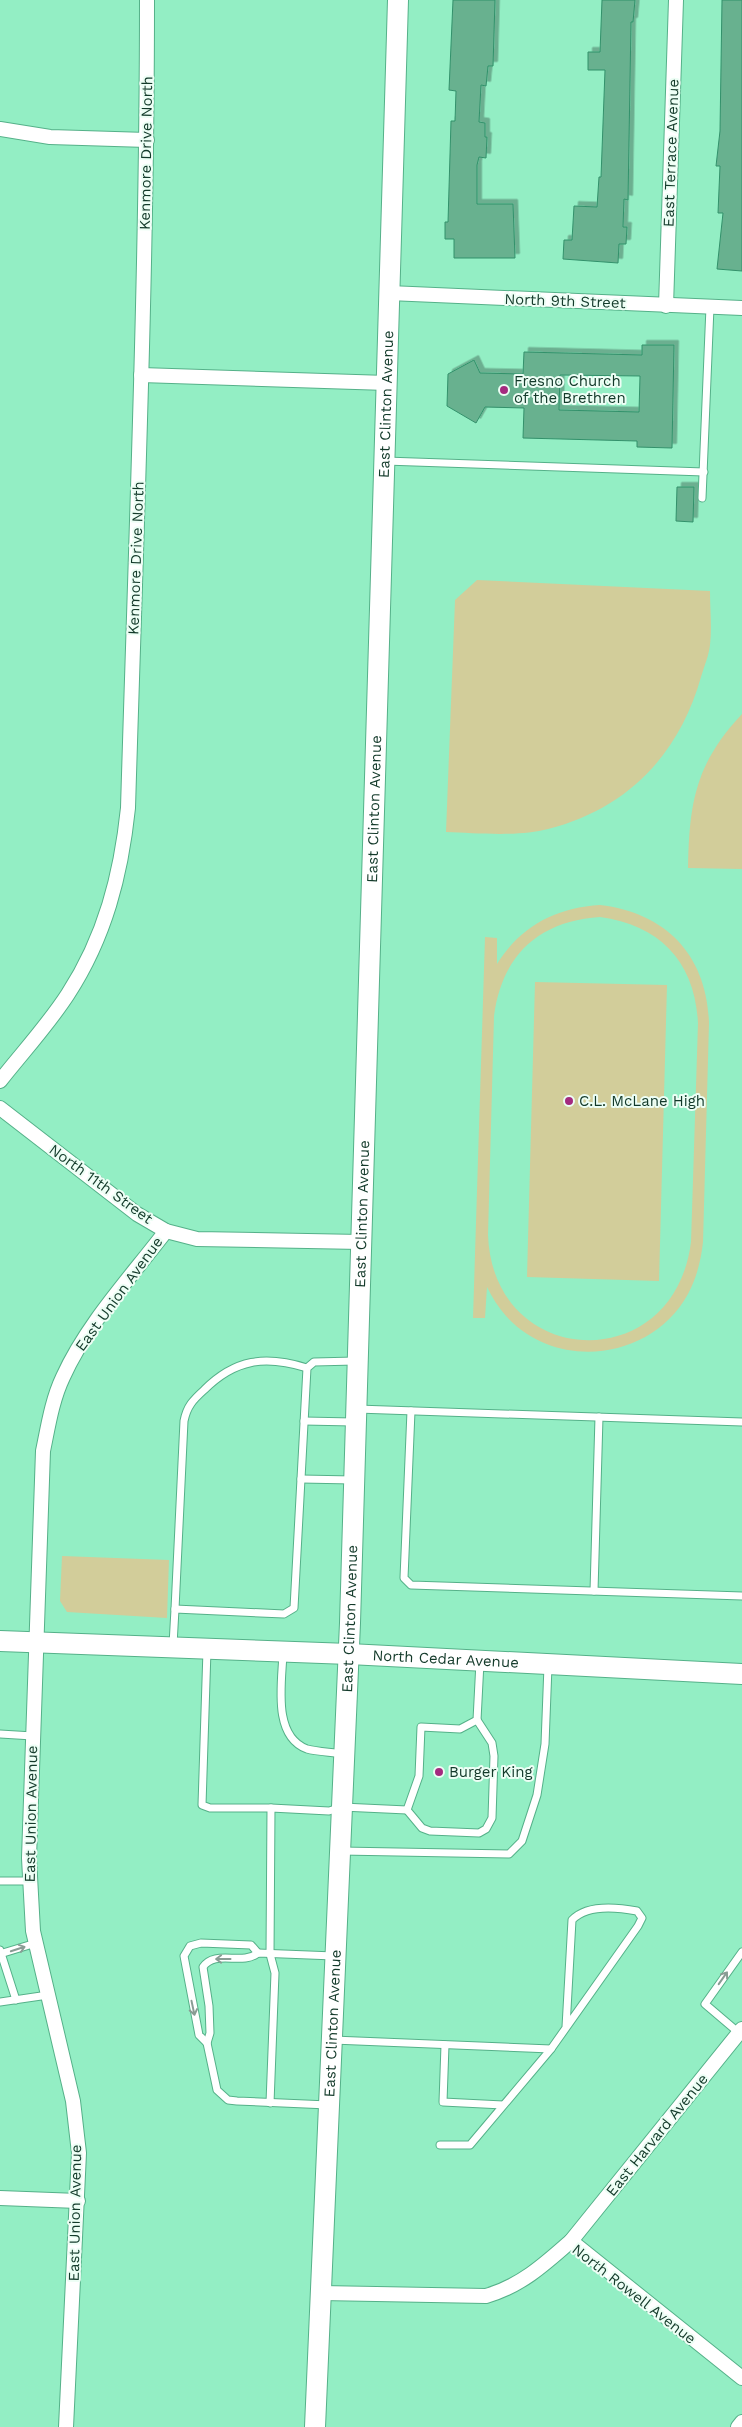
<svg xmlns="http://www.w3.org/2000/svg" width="742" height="2427" font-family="'Work Sans',sans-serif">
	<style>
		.green { fill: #d2cd9a; fill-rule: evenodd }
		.building { fill: #67b18f; stroke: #33916b; fill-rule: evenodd; filter: url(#shadow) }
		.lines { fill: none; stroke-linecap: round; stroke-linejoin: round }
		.lane-casing { stroke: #55b189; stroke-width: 9 }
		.street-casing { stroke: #55b189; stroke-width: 16 }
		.secondary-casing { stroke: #55b189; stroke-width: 22 }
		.lane { stroke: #fff; stroke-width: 7 }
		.street { stroke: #fff; stroke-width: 14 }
		.secondary { stroke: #fff; stroke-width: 20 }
		.oneway { stroke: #899c94 }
		.poi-dot { fill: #a42a7f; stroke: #edfef5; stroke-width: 2 }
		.labels { text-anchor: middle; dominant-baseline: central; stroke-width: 4; stroke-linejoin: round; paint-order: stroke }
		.street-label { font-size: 15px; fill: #133a2a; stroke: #edfef5 }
		.poi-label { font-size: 15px; fill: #133a2a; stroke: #edfef5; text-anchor: start }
	</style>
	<defs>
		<filter id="shadow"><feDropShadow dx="4.5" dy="-4.5" stdDeviation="0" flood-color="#0004"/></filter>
	</defs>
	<rect width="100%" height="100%" fill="#93eec4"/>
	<!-- green -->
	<g class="green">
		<path d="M 477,580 L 710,591 C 710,609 712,627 710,645 C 709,655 704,667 701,677 C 679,755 627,809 548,829 C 519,837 476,833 446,832 L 455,600 Z"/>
		<path d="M 742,714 L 742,869 L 688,868 C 689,802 696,763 742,714 Z"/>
		<path d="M 600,905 C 667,913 707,956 709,1023 L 703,1242 C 701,1260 697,1277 688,1294 C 652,1360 557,1372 506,1316 C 498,1307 492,1297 487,1287 L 485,1318 L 473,1318 L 485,937 L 497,938 L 497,964 C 521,926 555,908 600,905 ZM 600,917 C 660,925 695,962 698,1023 L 691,1242 C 674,1378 493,1370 488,1235 L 494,1016 C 502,955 539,921 600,917 Z"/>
		<path d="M 535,982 L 667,985 L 659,1281 L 527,1277 Z"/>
		<path d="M 62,1556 L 169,1560 L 167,1618 L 67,1612 L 60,1601 Z"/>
	</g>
	<!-- building -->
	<g class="building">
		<path d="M 453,0 L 495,0 L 493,66 L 488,66 L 486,86 L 481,85 L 479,122 L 485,123 L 485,137 L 487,137 L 486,158 L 479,157 L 477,165 L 477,204 L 513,204 L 515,258 L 454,258 L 454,239 L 445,239 L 445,222 L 448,222 L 451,121 L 455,121 L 456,91 L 449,90 Z"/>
		<path d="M 602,0 L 635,0 L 633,22 L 631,22 L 628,200 L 624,199 L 623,227 L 627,227 L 626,244 L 619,244 L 618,263 L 563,259 L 564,240 L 572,240 L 574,206 L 597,207 L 599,177 L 601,177 L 605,70 L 588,70 L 588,52 L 600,52 Z"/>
		<path d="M 722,0 L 742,0 L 742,271 L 717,269 L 723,213 L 718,213 L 720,166 L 716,166 L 720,131 Z"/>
		<path d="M 642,345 L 674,345 L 672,448 L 637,447 L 637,441 L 523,438 L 524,408 L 485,407 L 476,423 L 447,406 L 448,374 L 474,360 L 480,373 L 523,374 L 524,352 L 642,355 ZM 560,375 L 640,376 L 639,412 L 559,410 Z"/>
		<path d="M 677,487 L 694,487 L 693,522 L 676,521 Z"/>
	</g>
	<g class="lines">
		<defs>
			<g id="lane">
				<path d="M 385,461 L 704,472"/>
				<path d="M 702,498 L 710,307"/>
				<path d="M 357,1409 L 742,1422"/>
				<path d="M 411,1411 L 404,1578 L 411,1585 L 742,1596"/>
				<path d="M 304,1421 L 353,1422"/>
				<path d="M 301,1479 L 353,1480"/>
				<path d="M 594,1591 L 599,1417"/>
				<path d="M 175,1609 L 184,1421 C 187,1406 193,1400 204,1390 C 235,1359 265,1355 307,1368"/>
				<path d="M 173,1645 L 175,1609 L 284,1614 L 294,1608 L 307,1368 L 314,1362 L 355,1361"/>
				<path d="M 207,1650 L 202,1805 L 210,1808 L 271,1808"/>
				<path d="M 283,1653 C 282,1682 272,1736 307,1749 C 318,1752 332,1752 343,1754"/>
				<path d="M 0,1734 L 33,1736"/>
				<path d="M 407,1810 L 422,1828 L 430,1831 L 479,1833 L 486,1829 L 492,1818 L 494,1756 L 492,1743 L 477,1720"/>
				<path d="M 341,1851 L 509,1854 L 522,1841 L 537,1795 L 545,1744 L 548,1666"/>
				<path d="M 0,1881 L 29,1881"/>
				<path d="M 0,1950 L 16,2000"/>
				<path d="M 0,1954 L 36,1943"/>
				<path d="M 0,2002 L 48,1995"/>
				<path d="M 739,2033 L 705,2004 L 742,1952"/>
				<path d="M 333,2040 L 551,2049 L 638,1926 L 642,1918 L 637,1911 C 616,1907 587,1904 572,1920 L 566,2027"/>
				<path d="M 207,2043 L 199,2035 L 184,1956 L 190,1946 L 201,1943 L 251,1945 L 258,1953"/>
				<path d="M 445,2045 L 443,2102 L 503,2105"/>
				<path d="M 270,2103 L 275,1973 L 270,1954 L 271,1808 L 329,1811 L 342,1807 L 407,1810 L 419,1776 L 421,1727 L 460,1729 L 477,1720 L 480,1662"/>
				<path d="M 328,2105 L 237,2101 L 228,2100 L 217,2090 L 207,2043 L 210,2033 L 209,2006 L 203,1967 C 215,1949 242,1966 258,1953 L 334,1956"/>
				<path d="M 440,2145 L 470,2145 L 551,2049"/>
			</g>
			<g id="street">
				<path d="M 0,129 L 50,137 L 147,140"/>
				<path d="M 389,293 L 742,308"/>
				<path d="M 666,306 L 676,0"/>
				<path d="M 141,375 L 387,383"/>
				<path d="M 0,1081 C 22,1053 48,1025 68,994 C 105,937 121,875 128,808 C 136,539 147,269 147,0"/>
				<path d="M 0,1108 L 137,1214 L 166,1231 L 197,1239 L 361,1242"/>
				<path d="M 0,2198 L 78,2201"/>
				<path d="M 571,2241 L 742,2029"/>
				<path d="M 321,2293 L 486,2296 C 521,2286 545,2264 571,2241 L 742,2378"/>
				<path d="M 66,2427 L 79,2153 L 73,2101 L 33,1931 L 29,1858 L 43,1451 C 48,1427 52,1400 63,1377 C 87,1324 130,1278 166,1231"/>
				<path d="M 738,2427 L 742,2422"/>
			</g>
			<g id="secondary">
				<path id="s1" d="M 0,1641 L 349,1654 L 742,1674"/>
				<path id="s2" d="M 315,2427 L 350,1623 L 398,0"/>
			</g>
		</defs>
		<!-- lane casing -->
		<use href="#lane" class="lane-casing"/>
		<!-- street casing -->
		<use href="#street" class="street-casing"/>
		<!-- secondary casing -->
		<use href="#secondary" class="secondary-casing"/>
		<!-- lane -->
		<use href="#lane" class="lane"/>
		<!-- street -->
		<use href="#street" class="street"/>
		<!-- secondary -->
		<use href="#secondary" class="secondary"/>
	</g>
	<!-- one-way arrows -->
	<defs><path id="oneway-shaft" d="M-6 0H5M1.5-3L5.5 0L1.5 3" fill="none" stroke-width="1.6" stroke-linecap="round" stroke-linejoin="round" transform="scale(1.25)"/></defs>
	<g class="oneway">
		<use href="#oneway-shaft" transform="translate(18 1949) rotate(-18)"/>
		<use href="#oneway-shaft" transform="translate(223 1959) rotate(180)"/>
		<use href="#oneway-shaft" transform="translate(723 1978) rotate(-55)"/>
		<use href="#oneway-shaft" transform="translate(193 2008) rotate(78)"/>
	</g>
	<!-- markers -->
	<g class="poi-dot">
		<circle cx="504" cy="390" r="5"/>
		<circle cx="569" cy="1101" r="5"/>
		<circle cx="439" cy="1772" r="5"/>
	</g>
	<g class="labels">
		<!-- street labels -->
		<g class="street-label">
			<text transform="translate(146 153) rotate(-89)">Kenmore Drive North</text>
			<text transform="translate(671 153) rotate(-88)">East Terrace Avenue</text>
			<text transform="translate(565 301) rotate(2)">North 9th Street</text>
			<text stroke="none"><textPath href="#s2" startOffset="2024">East Clinton Avenue</textPath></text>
			<text transform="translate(136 558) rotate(-88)">Kenmore Drive North</text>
			<text stroke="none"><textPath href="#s2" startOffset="1619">East Clinton Avenue</textPath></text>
			<text transform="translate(101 1184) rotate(36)">North 11th Street</text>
			<text stroke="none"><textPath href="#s2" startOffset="1214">East Clinton Avenue</textPath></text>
			<text transform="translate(119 1294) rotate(-54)">East Union Avenue</text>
			<text stroke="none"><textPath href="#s2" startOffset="809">East Clinton Avenue</textPath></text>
			<text stroke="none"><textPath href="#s1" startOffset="446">North Cedar Avenue</textPath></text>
			<text transform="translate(31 1814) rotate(-89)">East Union Avenue</text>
			<text stroke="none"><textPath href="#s2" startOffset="404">East Clinton Avenue</textPath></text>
			<text transform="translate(657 2135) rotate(-51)">East Harvard Avenue</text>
			<text transform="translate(75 2213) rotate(-89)">East Union Avenue</text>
			<text transform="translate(634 2294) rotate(38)">North Rowell Avenue</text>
		</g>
		<!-- poi labels -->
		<g class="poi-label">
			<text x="514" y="381">Fresno Church<tspan x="514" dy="17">of the Brethren</tspan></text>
			<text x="579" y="1101">C.L. McLane High</text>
			<text x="449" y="1772">Burger King</text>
		</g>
	</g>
</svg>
